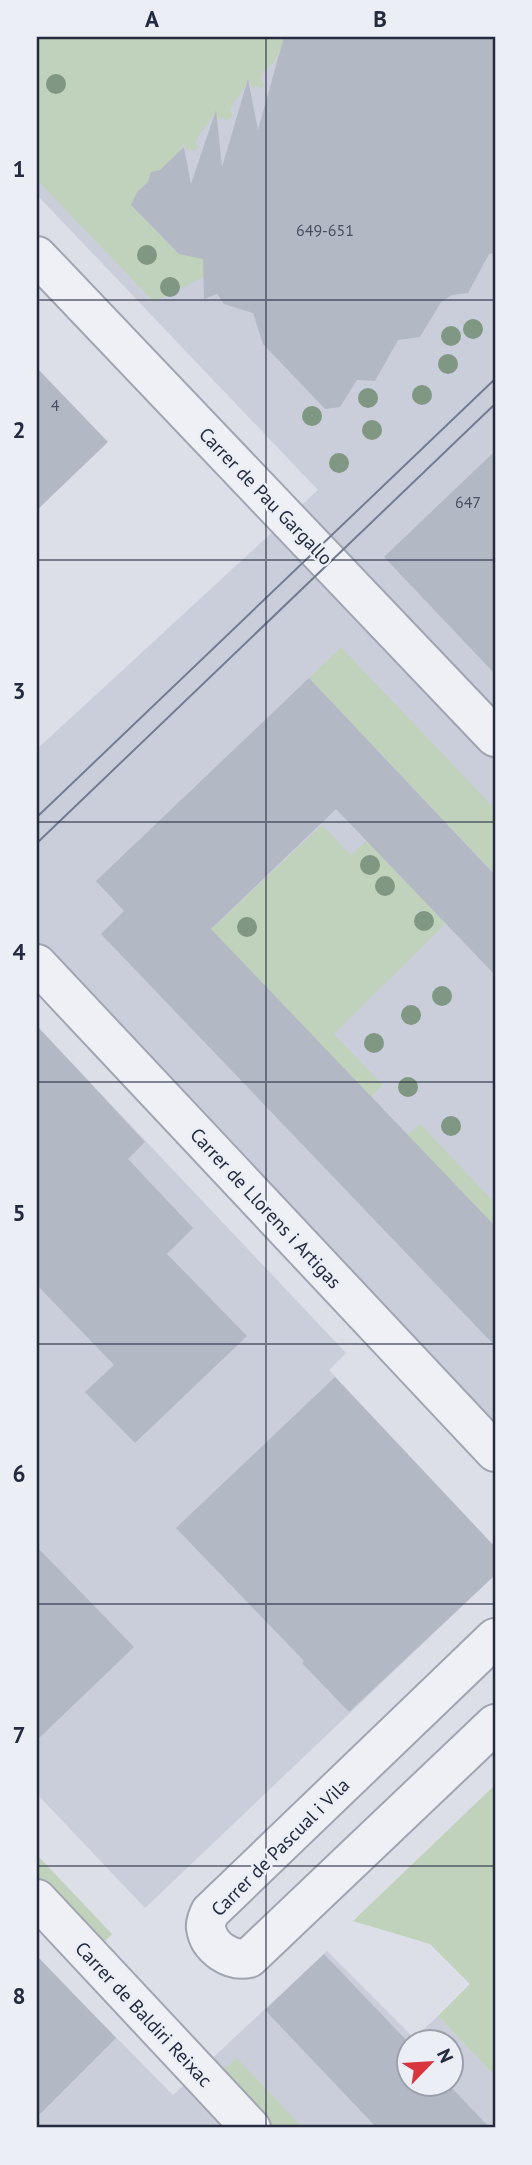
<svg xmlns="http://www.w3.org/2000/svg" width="532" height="2165" font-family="'PT Sans',sans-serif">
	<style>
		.built { fill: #caceda; fill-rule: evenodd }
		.green { fill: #c0d2bc }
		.building { fill: #b3b8c5 }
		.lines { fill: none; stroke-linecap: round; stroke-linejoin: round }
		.street-casing { stroke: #a1a5b1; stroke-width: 42 }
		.street { stroke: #eff0f6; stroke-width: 38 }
		.tram { stroke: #747c92; stroke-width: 2 }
		.tree { fill: #809783 }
		.grid { fill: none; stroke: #242b3f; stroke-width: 2; stroke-opacity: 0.55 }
		.labels { text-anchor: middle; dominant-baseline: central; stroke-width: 5; stroke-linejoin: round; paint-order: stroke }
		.number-label { font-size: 16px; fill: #484e60 }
		.street-label { font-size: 19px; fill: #242b3f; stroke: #ebeef5 }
		.neatline { fill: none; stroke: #242b3f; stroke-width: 2.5 }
		.grid-label { font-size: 23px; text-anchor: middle; font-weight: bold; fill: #242b3f }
	</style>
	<rect width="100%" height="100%" fill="#dcdfe7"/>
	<!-- built -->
	<g class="built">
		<path d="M 37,37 L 495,37 L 495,1432 L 37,943 L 37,749 L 318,490 L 37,195 Z"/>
		<path d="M 37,1026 L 346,1353 L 329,1370 L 495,1547 L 495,1575 L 145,1908 L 37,1794 Z"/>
		<path d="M 327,1951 L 414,2038 L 438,2016 L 495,2076 L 495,2128 L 37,2128 L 37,1957 L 173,2095 ZM 410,2042 L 452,2042 L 452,2084 L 410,2084 Z"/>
	</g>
	<!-- green -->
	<g class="green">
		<path d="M 37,37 L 299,37 L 280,50 L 274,62 L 263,72 L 261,79 L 264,85 L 261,89 L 256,85 L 253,88 L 248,80 C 244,93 234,98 230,111 L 233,115 L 226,121 L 223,117 L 218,120 L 215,112 C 210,125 198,130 196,144 L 199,147 L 194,151 L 191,148 L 187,151 L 183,143 L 179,153 L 167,163 L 165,175 L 151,172 L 148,182 L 133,204 L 135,209 L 179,254 L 206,253 L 204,277 L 154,302 L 37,180 Z"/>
		<path d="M 341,647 L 495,809 L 495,874 L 309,678 Z"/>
		<path d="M 322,825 L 351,855 L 368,839 L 447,922 L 334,1034 L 383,1085 L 367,1101 L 205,935 Z"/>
		<path d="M 420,1124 L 495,1203 L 495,1239 L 402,1140 Z"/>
		<path d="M 495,1785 L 495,2076 L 438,2016 L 470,1984 L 430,1944 L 353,1921 Z"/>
		<path d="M 37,1855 L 112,1934 L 99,1947 L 37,1883 Z"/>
		<path d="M 237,2058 L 303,2128 L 270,2128 L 219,2073 Z"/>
	</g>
	<!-- building -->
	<g class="building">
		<path d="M 284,37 L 495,37 L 495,253 L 489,254 L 468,293 L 452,295 L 441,302 L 420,337 L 398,340 L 375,381 L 357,380 L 340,407 L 325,409 L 263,344 L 253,313 L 224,304 L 217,294 L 204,299 L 203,259 L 179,254 L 131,205 L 137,192 L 148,182 L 151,172 L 160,170 L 184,147 L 191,184 L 216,110 L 222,167 L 248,79 L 258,130 Z"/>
		<path d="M 37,368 L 108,442 L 37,510 Z"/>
		<path d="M 495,451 L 495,674 L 384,557 Z"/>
		<path d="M 309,678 L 495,875 L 495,975 L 336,809 L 211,929 L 495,1226 L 495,1346 L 101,934 L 124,911 L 96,881 Z"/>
		<path d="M 37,1026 L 145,1142 L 128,1159 L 193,1228 L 167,1254 L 247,1336 L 135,1443 L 85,1392 L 114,1365 L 37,1285 Z"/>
		<path d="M 335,1377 L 495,1547 L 495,1575 L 349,1712 L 302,1663 L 304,1661 L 176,1528 Z"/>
		<path d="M 37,1547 L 134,1647 L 37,1740 Z"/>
		<path d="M 324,1954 L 410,2044 L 410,2084 L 448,2084 L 490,2128 L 377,2128 L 265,2010 Z"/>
		<path d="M 37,1956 L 116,2038 L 37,2117 Z"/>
	</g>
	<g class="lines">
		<defs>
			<g id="street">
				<path d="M 37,256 L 495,737"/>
				<path d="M 37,964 L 495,1452"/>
				<path d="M 495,1638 L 210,1912 C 208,1917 205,1923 206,1928 C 209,1948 231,1962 249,1958 L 495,1724"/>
				<path d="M 37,1899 L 251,2128"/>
			</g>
		</defs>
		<!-- street casing -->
		<use href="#street" class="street-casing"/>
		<!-- street -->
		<use href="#street" class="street"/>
		<!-- tram -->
		<g class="tram">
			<path d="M 37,817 L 495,379"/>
			<path d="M 37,843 L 495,404"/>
		</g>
	</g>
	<!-- trees -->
	<g class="tree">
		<circle cx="56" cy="84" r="10"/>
		<circle cx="147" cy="255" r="10"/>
		<circle cx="170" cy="287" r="10"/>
		<circle cx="473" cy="329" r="10"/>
		<circle cx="451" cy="336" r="10"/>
		<circle cx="448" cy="364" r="10"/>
		<circle cx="422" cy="395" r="10"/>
		<circle cx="368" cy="398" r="10"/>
		<circle cx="312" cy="416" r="10"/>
		<circle cx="372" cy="430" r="10"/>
		<circle cx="339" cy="463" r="10"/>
		<circle cx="370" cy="865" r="10"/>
		<circle cx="385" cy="886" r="10"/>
		<circle cx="424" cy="921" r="10"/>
		<circle cx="247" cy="927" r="10"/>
		<circle cx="442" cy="996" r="10"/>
		<circle cx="411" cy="1015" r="10"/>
		<circle cx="374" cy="1043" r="10"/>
		<circle cx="408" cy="1087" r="10"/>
		<circle cx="451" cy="1126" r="10"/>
	</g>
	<!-- grid -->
	<path class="grid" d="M 266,37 L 266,2128M 37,300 L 495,300M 37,560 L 495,560M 37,822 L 495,822M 37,1082 L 495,1082M 37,1344 L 495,1344M 37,1604 L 495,1604M 37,1866 L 495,1866"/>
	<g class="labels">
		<!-- number labels -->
		<g class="number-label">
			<text x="325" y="230">649-651</text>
			<text x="55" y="405">4</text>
			<text x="468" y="502">647</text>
		</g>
		<!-- street labels -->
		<g class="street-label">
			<text transform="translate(266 496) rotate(46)">Carrer de Pau Gargallo</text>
			<text transform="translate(266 1208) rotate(47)">Carrer de Llorens i Artigas</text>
			<text transform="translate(280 1847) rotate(-45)">Carrer de Pascual i Vila</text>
			<text transform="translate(144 2014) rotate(47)">Carrer de Baldiri Reixac</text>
		</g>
	</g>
	<!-- border -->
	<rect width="532" height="2165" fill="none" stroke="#ebeef5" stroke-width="77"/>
	<!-- north arrow -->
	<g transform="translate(430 2063) rotate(65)"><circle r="33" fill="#ebeef5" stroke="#9ba0ac" stroke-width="2"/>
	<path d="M0-5L12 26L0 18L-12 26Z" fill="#d8353d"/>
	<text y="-10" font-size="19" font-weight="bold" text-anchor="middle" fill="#242b3f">N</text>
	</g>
	<rect x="38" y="38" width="456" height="2088" class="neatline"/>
	<g class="grid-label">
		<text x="152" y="27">A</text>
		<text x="380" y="27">B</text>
		<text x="19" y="177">1</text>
		<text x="19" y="438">2</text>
		<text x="19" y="699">3</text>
		<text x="19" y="960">4</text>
		<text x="19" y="1221">5</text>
		<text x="19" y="1482">6</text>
		<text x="19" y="1743">7</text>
		<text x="19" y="2004">8</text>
	</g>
</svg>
